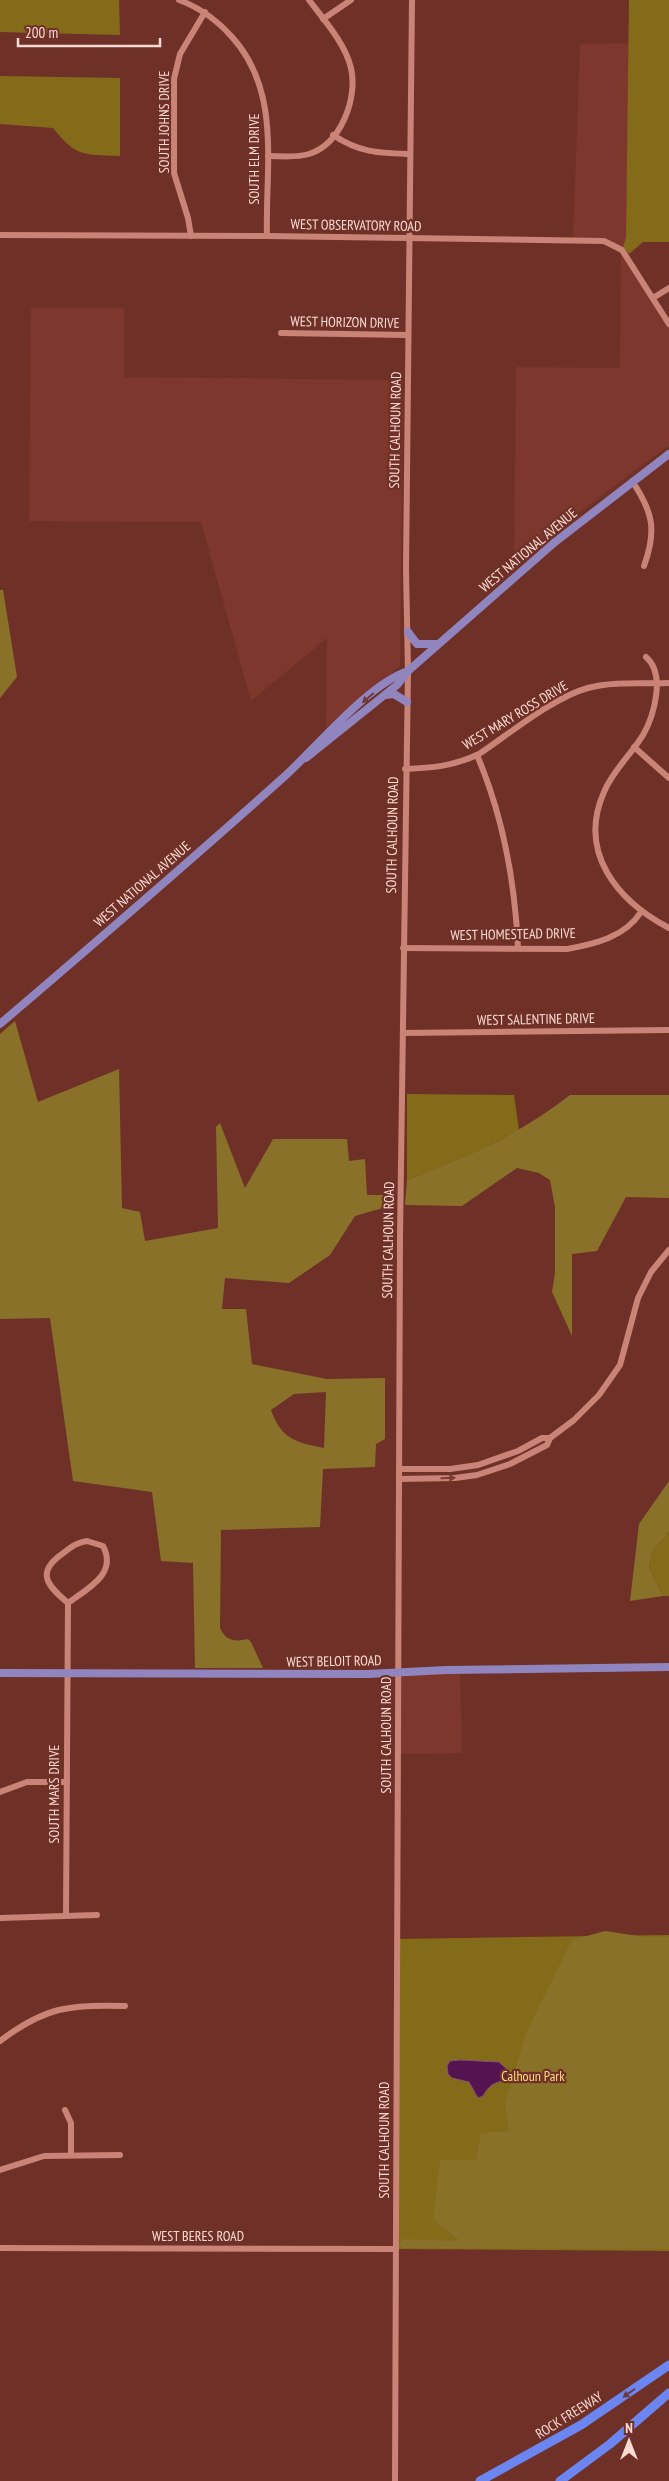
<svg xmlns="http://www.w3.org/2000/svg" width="669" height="2481" font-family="'PT Sans Narrow',sans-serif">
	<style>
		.built { fill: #7d372c }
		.green { fill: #846b1a }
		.forest { fill: #897129; fill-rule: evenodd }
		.water { fill: #53144f; stroke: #854f77 }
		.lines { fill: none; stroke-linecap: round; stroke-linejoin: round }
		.minor { stroke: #ca8477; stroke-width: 6 }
		.major { stroke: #9185c0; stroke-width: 8 }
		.highway { stroke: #6b86f1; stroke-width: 9 }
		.oneway { fill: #723936 }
		.oneway2 { fill: #7d3d33 }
		.oneway3 { fill: #6f3a3b }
		.labels { text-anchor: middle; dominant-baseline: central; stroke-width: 4.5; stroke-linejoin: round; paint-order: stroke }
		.street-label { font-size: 14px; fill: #fadad4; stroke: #6f3127 }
		.park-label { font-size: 14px; fill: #ffde81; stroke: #6f3127 }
	</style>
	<rect width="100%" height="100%" fill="#6f3127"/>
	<!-- built -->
	<g class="built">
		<path d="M 629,43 L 626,237 L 622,250 L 616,246 L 573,240 L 580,44 Z"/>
		<path d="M 621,252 L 669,327 L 669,445 L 570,519 L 514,568 L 516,367 L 620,368 Z"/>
		<path d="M 31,308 L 124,308 L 124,377 L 403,380 L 400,666 L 326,734 L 327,638 L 251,701 L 201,522 L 29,521 Z"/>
		<path d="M 460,1669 L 462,1753 L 398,1754 L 399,1672 Z"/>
	</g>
	<!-- green -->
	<g class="green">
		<path d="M 0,0 L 119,0 L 120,35 L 0,32 Z"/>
		<path d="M 629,0 L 669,0 L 669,242 L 643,242 L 629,254 L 623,247 L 626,237 Z"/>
		<path d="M 0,76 L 120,78 L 120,156 C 84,154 77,158 53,128 L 0,124 Z"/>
		<path d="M 407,1094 L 514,1095 L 519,1130 L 459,1161 L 407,1180 Z"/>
		<path d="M 669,1532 L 669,1596 L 663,1596 L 649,1567 L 653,1551 Z"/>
		<path d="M 669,1935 L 669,2251 L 396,2249 L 397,1939 Z"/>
	</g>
	<!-- forest -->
	<g class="forest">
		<path d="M 0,590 L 3,590 L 17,677 L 0,698 Z"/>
		<path d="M 15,1021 L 38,1102 L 119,1069 L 122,1208 L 140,1212 L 145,1241 L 218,1228 L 216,1127 L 220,1123 L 245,1188 L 273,1139 L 347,1139 L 349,1161 L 365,1159 L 367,1195 L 384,1195 L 393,1187 L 393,1205 L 355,1216 L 330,1255 L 289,1283 L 225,1278 L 222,1309 L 246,1309 L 252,1364 L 327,1379 L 385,1378 L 385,1439 L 376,1444 L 375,1467 L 323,1469 L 320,1527 L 221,1530 L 220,1628 C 226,1641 235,1642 248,1639 L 251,1642 L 263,1668 L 195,1668 L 193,1563 L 161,1561 L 152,1492 L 73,1481 L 50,1318 L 0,1319 L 0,1034 ZM 326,1392 L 324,1448 C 297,1443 281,1439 271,1410 L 294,1394 Z"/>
		<path d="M 570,1095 L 669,1095 L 669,1198 L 626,1197 L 597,1251 L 572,1254 L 572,1336 L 552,1292 L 555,1273 L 555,1207 L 550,1180 L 539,1173 L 517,1168 L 462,1206 L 405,1205 L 407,1180 C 465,1159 520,1134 570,1095 Z"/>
		<path d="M 669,1481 L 669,1532 L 653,1551 L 649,1567 L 663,1596 L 630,1601 L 639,1524 Z"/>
		<path d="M 605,1931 L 645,1937 L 669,1937 L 669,2249 L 402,2248 L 399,2245 L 403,2239 L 460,2241 L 433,2219 L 440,2160 L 476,2160 L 481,2133 L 509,2131 L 505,2103 L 527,2031 L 572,1940 Z"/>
	</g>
	<!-- water -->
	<path class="water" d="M 460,2060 L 499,2062 L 511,2073 L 512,2080 C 497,2081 490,2083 483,2096 L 478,2098 L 469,2082 L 452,2078 L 448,2074 L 447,2066 L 450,2061 Z"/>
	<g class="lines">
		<!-- minor -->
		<g class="minor">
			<path d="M 179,0 C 201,8 217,20 232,37 C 282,92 265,168 267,236"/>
			<path d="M 323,19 L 351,0"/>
			<path d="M 333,135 C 360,153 379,153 410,154"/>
			<path d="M 268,156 C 281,156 296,158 309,154 C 341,144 358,98 351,68 C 345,43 324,20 309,0"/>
			<path d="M 0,235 L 267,236 L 604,241 L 622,250 L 669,324"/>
			<path d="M 191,236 L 188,218 L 174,173 L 174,79 L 180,54 L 205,12"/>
			<path d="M 653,298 L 669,288"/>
			<path d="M 281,333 L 408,335"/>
			<path d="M 632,481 C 653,512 657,530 644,566"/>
			<path d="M 646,657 C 666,674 654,716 643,735 C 631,755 613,770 604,792 C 577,853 618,901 669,928"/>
			<path d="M 634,747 L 669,778"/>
			<path d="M 477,755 C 503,816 515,882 518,948"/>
			<path d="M 405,769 C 432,768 454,766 479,754 C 509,734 554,697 588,688 C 614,681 642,684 669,683"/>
			<path d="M 403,948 L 567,949 C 595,944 625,937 641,912"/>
			<path d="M 403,1033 L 669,1030"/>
			<path d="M 399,1469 L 450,1469 L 478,1465 L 518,1451 L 542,1438 L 550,1438"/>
			<path d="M 399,1479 L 455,1478 L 477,1475 L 510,1464 L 547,1445 L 550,1438 L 574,1420 L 599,1395 L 620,1365 L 638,1298 L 651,1272 L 669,1250"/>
			<path d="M 87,1541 L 103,1546 C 118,1574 87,1589 68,1603 C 48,1586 35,1573 62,1554 C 70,1548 77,1542 87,1541 Z"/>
			<path d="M 0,1792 L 27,1782 L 67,1782"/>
			<path d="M 66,1915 L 68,1603"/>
			<path d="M 0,1918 L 97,1915"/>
			<path d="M 0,2041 C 45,2007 70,2004 125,2006"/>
			<path d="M 65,2110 L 71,2123 L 71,2155"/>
			<path d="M 0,2170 L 44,2156 L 120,2155"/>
			<path d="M 0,2248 L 396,2249"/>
			<path d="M 395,2481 L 400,1236 L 408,671 L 406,569 L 412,0"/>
		</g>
		<!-- major -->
		<g class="major">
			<path d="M 408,632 L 417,644 L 436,644"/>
			<path d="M 385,695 L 394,694 L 407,702"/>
			<path d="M 306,758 L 397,685 L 408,671 L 555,542 L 669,454"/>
			<path d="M 0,1024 C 96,942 191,860 285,776 C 318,746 367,685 408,671"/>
			<path d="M 0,1673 L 368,1674 L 446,1670 L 669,1667"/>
		</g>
		<!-- highway -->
		<g class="highway">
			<path d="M 480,2481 L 581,2425 L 669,2365"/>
			<path d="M 560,2481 L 610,2444 L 669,2393"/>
		</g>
	</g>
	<!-- one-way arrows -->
	<defs><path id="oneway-solid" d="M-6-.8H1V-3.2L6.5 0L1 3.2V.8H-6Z" transform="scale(1.25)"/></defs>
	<use class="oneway" href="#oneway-solid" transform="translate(368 698) rotate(139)"/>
	<use class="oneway2" href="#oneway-solid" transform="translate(448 1478) rotate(-1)"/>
	<use class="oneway3" href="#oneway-solid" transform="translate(629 2393) rotate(145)"/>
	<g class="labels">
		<!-- street labels -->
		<g class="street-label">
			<text transform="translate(164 122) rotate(-90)">SOUTH JOHNS DRIVE</text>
			<text transform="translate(254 159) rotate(-90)">SOUTH ELM DRIVE</text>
			<text transform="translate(356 225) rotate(1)">WEST OBSERVATORY ROAD</text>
			<text transform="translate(345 322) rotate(1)">WEST HORIZON DRIVE</text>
			<text transform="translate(395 430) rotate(-89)">SOUTH CALHOUN ROAD</text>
			<text transform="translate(528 550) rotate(-40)">WEST NATIONAL AVENUE</text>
			<text transform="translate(515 715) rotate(-31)">WEST MARY ROSS DRIVE</text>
			<text transform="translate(392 835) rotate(-89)">SOUTH CALHOUN ROAD</text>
			<text transform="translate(142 884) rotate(-41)">WEST NATIONAL AVENUE</text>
			<text transform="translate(513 934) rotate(-1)">WEST HOMESTEAD DRIVE</text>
			<text transform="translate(536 1019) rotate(-1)">WEST SALENTINE DRIVE</text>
			<text transform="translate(388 1240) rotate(-89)">SOUTH CALHOUN ROAD</text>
			<text transform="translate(334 1661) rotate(-1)">WEST BELOIT ROAD</text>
			<text transform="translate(386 1735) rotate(-90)">SOUTH CALHOUN ROAD</text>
			<text transform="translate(54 1794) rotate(-90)">SOUTH MARS DRIVE</text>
			<text transform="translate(384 2140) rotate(-90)">SOUTH CALHOUN ROAD</text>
			<text x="198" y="2236">WEST BERES ROAD</text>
			<text transform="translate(569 2415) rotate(-32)">ROCK FREEWAY</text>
		</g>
		<!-- park labels -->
		<g class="park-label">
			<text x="533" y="2076">Calhoun Park</text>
		</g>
	</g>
	<!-- north arrow -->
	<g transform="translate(629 2441)" stroke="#6f3127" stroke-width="4" paint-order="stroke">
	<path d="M0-4L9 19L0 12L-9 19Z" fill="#fadad4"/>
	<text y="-8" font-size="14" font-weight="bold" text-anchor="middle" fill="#fadad4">N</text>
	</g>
	<!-- scale -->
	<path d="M18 38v8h142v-8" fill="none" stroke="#fadad4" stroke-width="2.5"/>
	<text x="25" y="38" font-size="15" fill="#fadad4" stroke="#6f3127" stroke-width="4" paint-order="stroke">200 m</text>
</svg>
